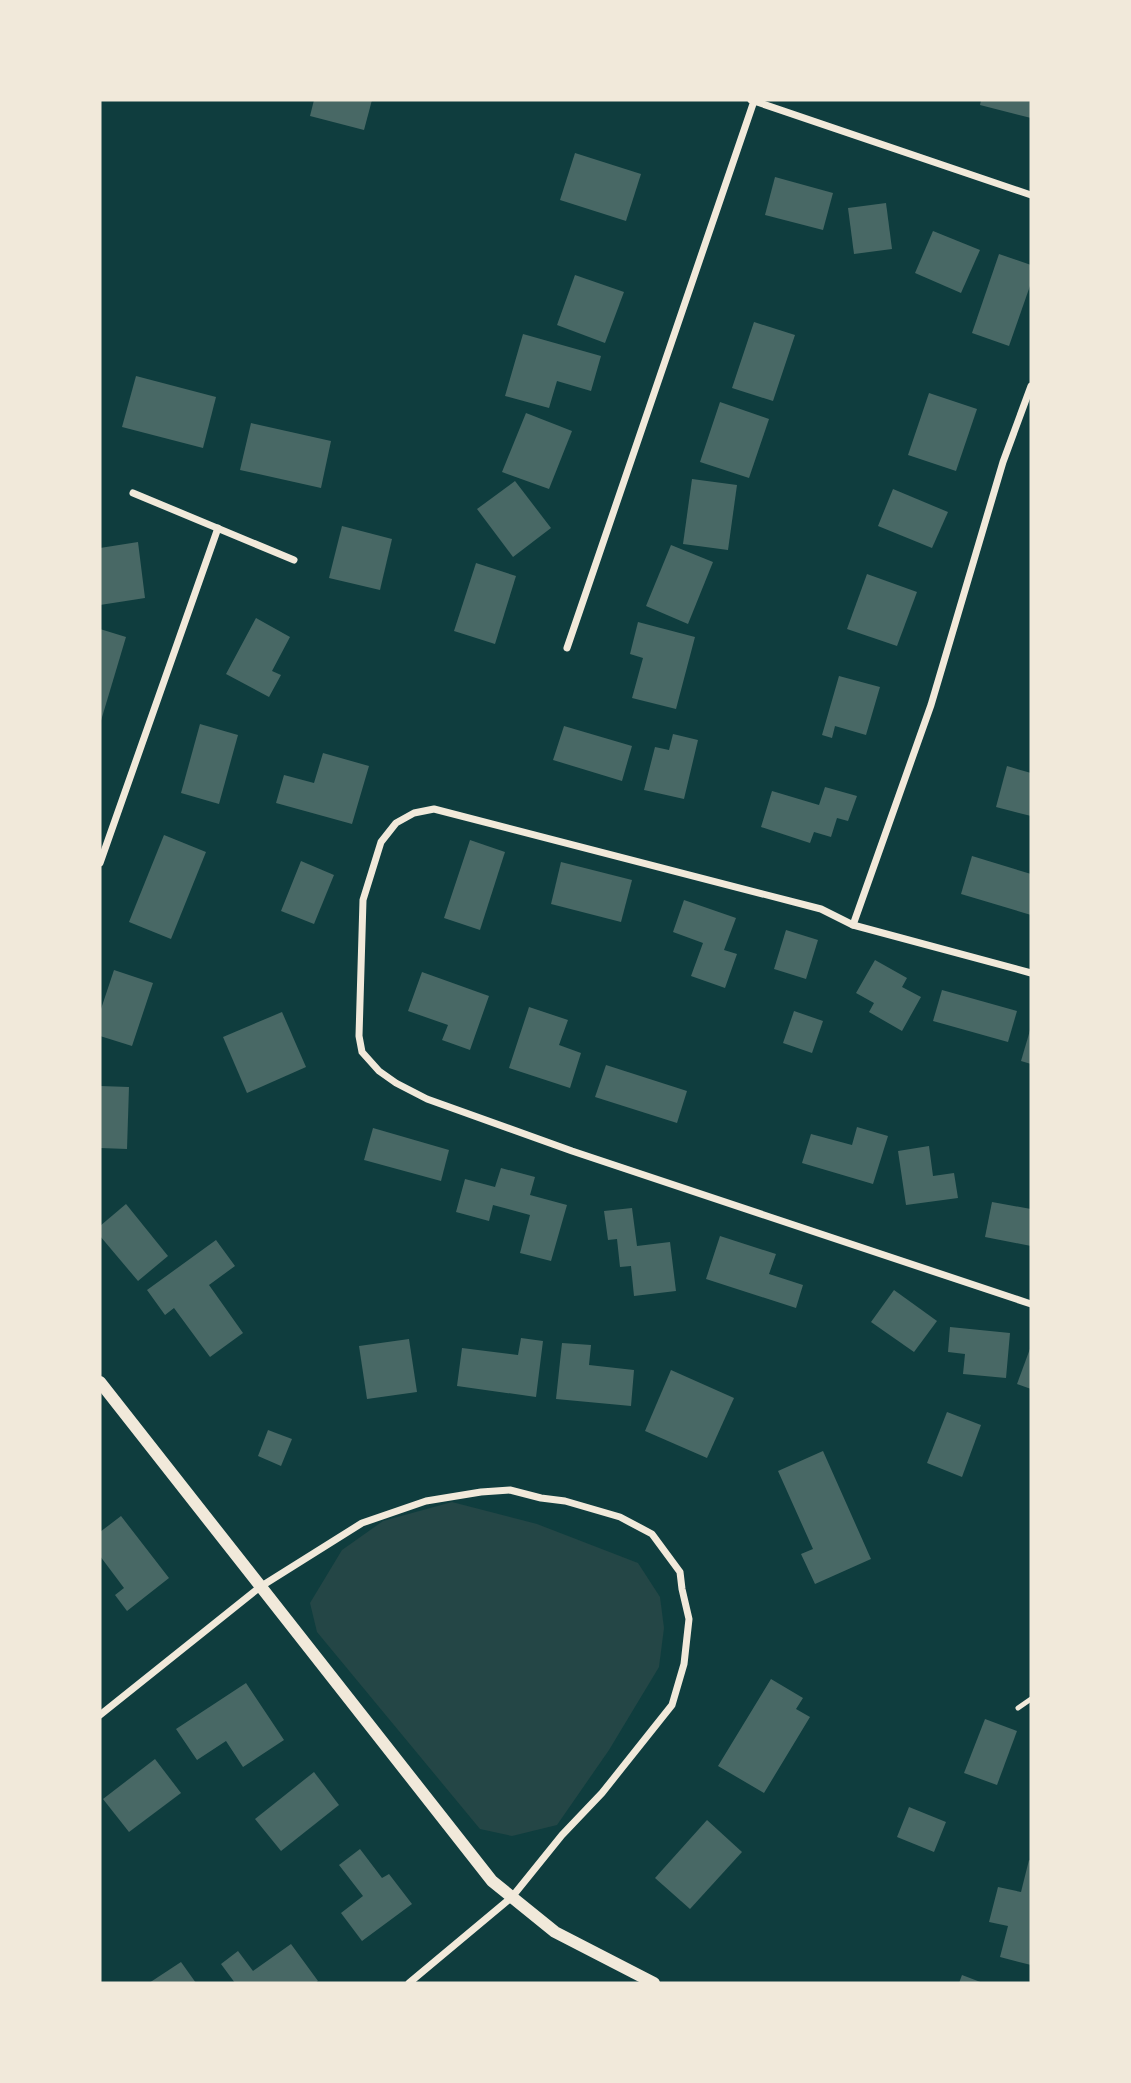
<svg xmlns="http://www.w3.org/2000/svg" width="1131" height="2083" font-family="Poppins,sans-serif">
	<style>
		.green { fill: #244646 }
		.building { fill: #486865 }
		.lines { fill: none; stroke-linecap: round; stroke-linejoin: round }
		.service { stroke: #f1e9da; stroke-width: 5 }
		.minor { stroke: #f1e9da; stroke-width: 7 }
		.tertiary { stroke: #f1e9da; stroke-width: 12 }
	</style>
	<rect width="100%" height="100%" fill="#0f3d3e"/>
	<!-- green -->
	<path class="green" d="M 452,1502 L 537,1524 L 638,1563 L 660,1597 L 664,1628 L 659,1667 L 609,1750 L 557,1825 L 512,1836 L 480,1829 L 317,1632 L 310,1603 L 342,1550 L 383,1521 Z"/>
	<!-- building -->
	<g class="building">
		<path d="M 314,100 L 372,100 L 364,130 L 310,116 Z"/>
		<path d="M 981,100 L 1031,100 L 1031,118 L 980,105 Z"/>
		<path d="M 575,153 L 641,174 L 626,221 L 560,200 Z"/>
		<path d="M 775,177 L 833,193 L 823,230 L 765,215 Z"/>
		<path d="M 886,203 L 892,249 L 854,254 L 848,208 Z"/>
		<path d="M 933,231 L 980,250 L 961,293 L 915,273 Z"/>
		<path d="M 999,254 L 1031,265 L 1031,283 L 1009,346 L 972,333 Z"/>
		<path d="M 575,275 L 624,292 L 605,343 L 557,325 Z"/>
		<path d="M 754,322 L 795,335 L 773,401 L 732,388 Z"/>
		<path d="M 523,334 L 601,356 L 591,391 L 557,381 L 549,408 L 505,396 Z"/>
		<path d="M 136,376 L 216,397 L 203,448 L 122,427 Z"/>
		<path d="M 929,393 L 977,409 L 956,471 L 908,455 Z"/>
		<path d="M 720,402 L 769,419 L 749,478 L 700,462 Z"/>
		<path d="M 526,413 L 572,431 L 549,489 L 502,472 Z"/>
		<path d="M 251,423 L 331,441 L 321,488 L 240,470 Z"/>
		<path d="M 692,479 L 737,485 L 728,550 L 683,544 Z"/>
		<path d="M 515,481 L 551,528 L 513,557 L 477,509 Z"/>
		<path d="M 893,489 L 948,512 L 932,548 L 878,526 Z"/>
		<path d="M 342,526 L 392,539 L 380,590 L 329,578 Z"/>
		<path d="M 138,542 L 145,598 L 100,605 L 100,548 Z"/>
		<path d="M 671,545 L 713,562 L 688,624 L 646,606 Z"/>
		<path d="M 476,563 L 516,576 L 495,644 L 454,631 Z"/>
		<path d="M 867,574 L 917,592 L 897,646 L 847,629 Z"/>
		<path d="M 256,618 L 290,637 L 272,671 L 281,675 L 269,697 L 226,674 Z"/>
		<path d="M 638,622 L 695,637 L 676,709 L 632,698 L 643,658 L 630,654 Z"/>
		<path d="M 100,629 L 126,637 L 100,724 Z"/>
		<path d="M 839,676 L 880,687 L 866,735 L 835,726 L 832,738 L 822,735 Z"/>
		<path d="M 200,724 L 238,735 L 219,804 L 181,793 Z"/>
		<path d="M 564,726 L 632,746 L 622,781 L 553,760 Z"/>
		<path d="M 673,734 L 698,740 L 684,799 L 644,790 L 655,747 L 669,750 Z"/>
		<path d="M 323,753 L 369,766 L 352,824 L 276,803 L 284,775 L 314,783 Z"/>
		<path d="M 1007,766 L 1031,773 L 1031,816 L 996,807 Z"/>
		<path d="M 825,787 L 857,796 L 848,821 L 837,818 L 831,837 L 814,832 L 810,843 L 761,827 L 772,791 L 819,805 Z"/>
		<path d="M 164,835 L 206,852 L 171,939 L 129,922 Z"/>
		<path d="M 470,840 L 505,852 L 480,930 L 444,918 Z"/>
		<path d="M 972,856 L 1031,874 L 1031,915 L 961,894 Z"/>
		<path d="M 301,861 L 334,875 L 314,924 L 281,911 Z"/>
		<path d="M 561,862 L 632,880 L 621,922 L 551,904 Z"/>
		<path d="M 684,900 L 736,918 L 724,950 L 737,954 L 725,988 L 691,976 L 703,943 L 673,932 Z"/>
		<path d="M 786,930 L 818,940 L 806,979 L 774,969 Z"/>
		<path d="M 875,960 L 907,978 L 902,987 L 921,997 L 902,1031 L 869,1012 L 874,1003 L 856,993 Z"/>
		<path d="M 114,970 L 153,983 L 132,1046 L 100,1036 L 100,1012 Z"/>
		<path d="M 422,972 L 489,996 L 470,1050 L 442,1040 L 448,1025 L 408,1011 Z"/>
		<path d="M 942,990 L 1017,1011 L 1008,1042 L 933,1021 Z"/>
		<path d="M 529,1007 L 568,1020 L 559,1045 L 581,1053 L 570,1088 L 509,1068 Z"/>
		<path d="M 794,1011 L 823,1021 L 812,1053 L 783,1043 Z"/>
		<path d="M 282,1012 L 306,1067 L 247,1093 L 223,1037 Z"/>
		<path d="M 1031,1027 L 1031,1064 L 1021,1061 Z"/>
		<path d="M 606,1065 L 687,1091 L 677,1123 L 595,1097 Z"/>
		<path d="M 100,1086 L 129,1087 L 127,1149 L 100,1148 Z"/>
		<path d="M 857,1127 L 888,1136 L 873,1184 L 802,1163 L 811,1134 L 852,1145 Z"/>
		<path d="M 373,1128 L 449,1150 L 441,1181 L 364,1160 Z"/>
		<path d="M 929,1146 L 933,1176 L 954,1173 L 958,1198 L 906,1205 L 898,1151 Z"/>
		<path d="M 501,1168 L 535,1177 L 530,1195 L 567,1205 L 551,1261 L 520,1253 L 530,1215 L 493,1205 L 489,1221 L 456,1212 L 465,1179 L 495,1187 Z"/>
		<path d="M 992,1202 L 1031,1209 L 1031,1246 L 985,1237 Z"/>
		<path d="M 126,1204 L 168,1256 L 138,1281 L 100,1236 L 100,1226 Z"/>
		<path d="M 632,1208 L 637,1246 L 670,1242 L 676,1291 L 634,1296 L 631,1266 L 620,1267 L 617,1239 L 608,1240 L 604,1211 Z"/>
		<path d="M 720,1236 L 776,1254 L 769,1274 L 803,1285 L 796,1308 L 706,1279 Z"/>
		<path d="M 216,1240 L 235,1266 L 209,1285 L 243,1333 L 210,1357 L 174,1308 L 165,1315 L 147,1290 Z"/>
		<path d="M 894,1290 L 937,1321 L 914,1352 L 871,1322 Z"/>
		<path d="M 950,1327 L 1010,1333 L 1006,1378 L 963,1374 L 965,1354 L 948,1352 Z"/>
		<path d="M 521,1338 L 543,1341 L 536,1397 L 457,1386 L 462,1348 L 518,1355 Z"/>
		<path d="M 409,1339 L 417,1392 L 367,1399 L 359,1346 Z"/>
		<path d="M 562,1343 L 591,1345 L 589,1365 L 634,1370 L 631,1406 L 556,1399 Z"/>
		<path d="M 1031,1346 L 1031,1389 L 1017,1384 Z"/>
		<path d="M 671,1370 L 734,1398 L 707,1458 L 645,1431 Z"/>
		<path d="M 947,1412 L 981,1425 L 962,1477 L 927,1463 Z"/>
		<path d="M 268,1430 L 292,1439 L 281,1466 L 258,1456 Z"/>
		<path d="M 823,1451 L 871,1559 L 815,1584 L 801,1554 L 813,1549 L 778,1471 Z"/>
		<path d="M 121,1516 L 169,1578 L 127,1611 L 115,1595 L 124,1588 L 100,1556 L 100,1532 Z"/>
		<path d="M 771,1679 L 803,1698 L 796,1709 L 810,1717 L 764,1793 L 718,1766 Z"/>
		<path d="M 246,1683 L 284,1740 L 243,1767 L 226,1741 L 197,1760 L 176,1729 Z"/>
		<path d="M 985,1719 L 1017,1731 L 997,1785 L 964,1773 Z"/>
		<path d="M 155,1759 L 181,1793 L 129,1832 L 103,1799 Z"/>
		<path d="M 314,1772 L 339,1805 L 281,1851 L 255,1819 Z"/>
		<path d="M 909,1807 L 946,1822 L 934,1852 L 897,1837 Z"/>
		<path d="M 707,1820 L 742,1852 L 690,1909 L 655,1878 Z"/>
		<path d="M 360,1849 L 382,1878 L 389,1874 L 412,1904 L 362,1941 L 341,1913 L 363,1896 L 339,1865 Z"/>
		<path d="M 1029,1860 L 1031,1861 L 1031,1965 L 1000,1957 L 1008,1926 L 989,1922 L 998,1887 L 1021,1892 Z"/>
		<path d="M 291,1944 L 318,1981 L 315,1983 L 235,1983 L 221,1964 L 238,1951 L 253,1971 Z"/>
		<path d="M 181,1962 L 196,1983 L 149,1983 Z"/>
		<path d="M 962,1975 L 983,1983 L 959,1983 Z"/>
	</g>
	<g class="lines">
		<!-- service -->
		<path class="service" d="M 1018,1708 L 1031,1699"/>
		<!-- minor -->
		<g class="minor">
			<path d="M 751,100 L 1031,195"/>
			<path d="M 133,493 L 294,560"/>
			<path d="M 567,648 L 754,101"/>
			<path d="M 100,863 L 218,528"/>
			<path d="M 853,925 L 931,705 L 1003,462 L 1031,386"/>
			<path d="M 1031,973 L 853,925 L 821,909 L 434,809 L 414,813 L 396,823 L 381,842 L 363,900 L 359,1036 L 362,1052 L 379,1071 L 396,1083 L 427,1099 L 572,1151 L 1031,1304"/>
			<path d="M 100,1715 L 260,1587 L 362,1523 L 426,1501 L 481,1492 L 510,1490 L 541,1498 L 565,1501 L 620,1517 L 652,1534 L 680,1572 L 682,1589 L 689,1619 L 684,1664 L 672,1705 L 602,1793 L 562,1835 L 512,1897 L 409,1983"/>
		</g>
		<!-- tertiary -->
		<path class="tertiary" d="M 100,1382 L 492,1881 L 555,1932 L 654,1983"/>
	</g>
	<!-- border -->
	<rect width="1131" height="2083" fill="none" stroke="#f1e9da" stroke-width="203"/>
</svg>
